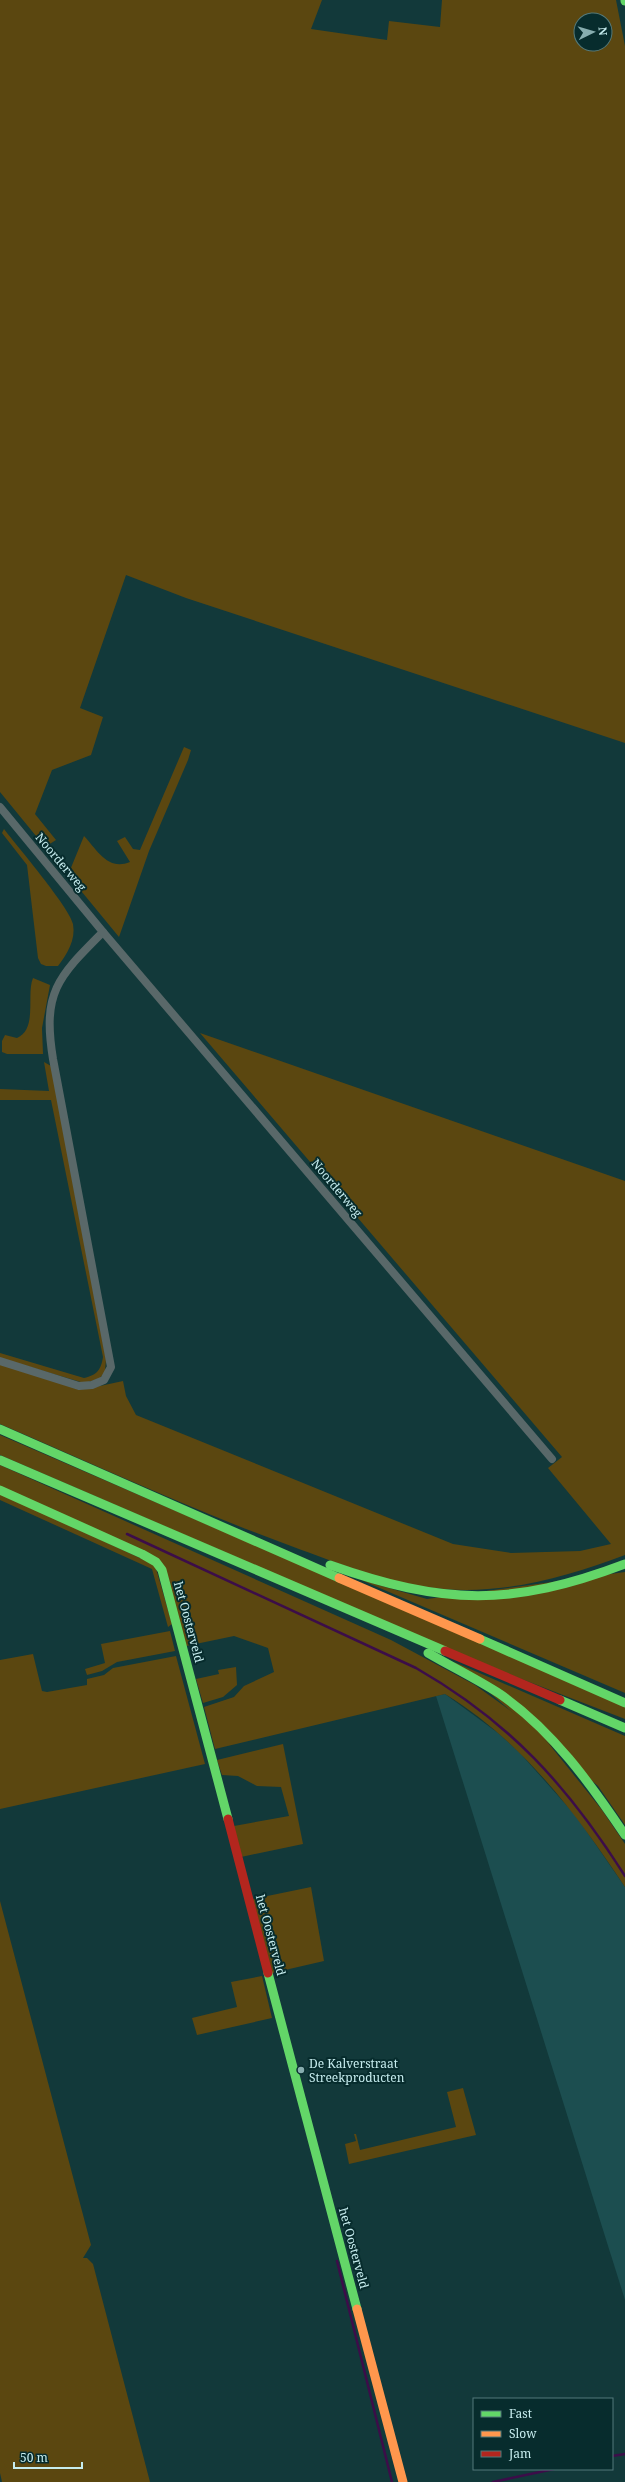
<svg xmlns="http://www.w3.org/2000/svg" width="625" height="2482" font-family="'Noto Serif',serif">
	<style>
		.built { fill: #1c4e50 }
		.green { fill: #5b4710; fill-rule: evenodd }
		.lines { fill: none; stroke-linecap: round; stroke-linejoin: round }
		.stream { stroke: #3c0d49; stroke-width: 2.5 }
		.street { stroke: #596869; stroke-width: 8 }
		.fast { stroke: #63d668; stroke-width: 9 }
		.slow { stroke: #ff974d; stroke-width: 9 }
		.jam { stroke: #b3261e; stroke-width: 9 }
		.poi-dot { fill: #87adaf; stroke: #072c2d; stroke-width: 1.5 }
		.labels { text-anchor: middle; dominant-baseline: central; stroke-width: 4; stroke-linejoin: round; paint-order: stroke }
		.street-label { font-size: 12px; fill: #c6ecee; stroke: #072c2d }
		.poi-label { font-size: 12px; fill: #c6ecee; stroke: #072c2d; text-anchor: start }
	</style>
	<rect width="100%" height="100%" fill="#12393a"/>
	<!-- built -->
	<path class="built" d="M 445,1694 L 498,1733 L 519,1752 L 576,1816 L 625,1887 L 625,2300 L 436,1696 Z"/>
	<!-- green -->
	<g class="green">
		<path d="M 0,0 L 322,0 L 311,29 L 387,40 L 389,21 L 440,27 L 442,0 L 616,0 L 625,46 L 625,743 L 186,598 L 126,575 L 80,708 L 103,717 L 91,755 L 52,770 L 35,814 L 56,840 L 45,847 L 0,792 ZM 581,20 L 605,20 L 605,44 L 581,44 Z"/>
		<path d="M 184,747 L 191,750 L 188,760 L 149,851 L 119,937 L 68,875 L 84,836 C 98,851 108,871 130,862 L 117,841 L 125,837 L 133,849 L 140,850 Z"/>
		<path d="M 4,829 C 17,846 70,908 73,924 C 76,940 67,954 58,966 L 46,966 L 41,964 L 38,958 L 27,865 L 2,833 Z"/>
		<path d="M 33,978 L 50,985 L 42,1028 L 43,1054 L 7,1054 L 2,1052 L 2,1041 L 5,1035 L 17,1038 C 38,1029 26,994 33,978 Z"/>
		<path d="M 200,1033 L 625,1181 L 625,1555 C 567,1577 506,1594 444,1589 C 391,1585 340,1564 291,1546 C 192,1510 96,1465 0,1424 L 0,1364 L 86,1389 L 123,1381 L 126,1396 L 136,1415 L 453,1544 L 511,1553 L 580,1551 L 611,1544 L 548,1468 L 562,1457 Z"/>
		<path d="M 44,1062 L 51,1066 L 106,1359 L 105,1372 L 99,1379 L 84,1383 L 0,1358 L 0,1353 L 84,1378 C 97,1375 101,1370 103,1357 L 51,1100 L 0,1100 L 0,1089 L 49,1091 Z"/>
		<path d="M 0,1435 L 625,1705 L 625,1719 L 488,1666 L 0,1455 Z"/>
		<path d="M 0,1465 L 391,1640 L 475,1685 L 529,1724 L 549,1744 L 602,1810 L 625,1844 L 625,1887 C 576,1813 522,1741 445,1694 L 215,1749 L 204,1707 L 234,1697 L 244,1686 L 274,1672 L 268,1648 L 234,1636 L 186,1646 L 165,1570 L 0,1487 Z"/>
		<path d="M 0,1493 L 155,1565 L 172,1624 L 168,1627 L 152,1569 L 0,1500 Z"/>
		<path d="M 625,1572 L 625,1693 L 361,1580 L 427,1599 Z"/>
		<path d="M 170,1631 L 175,1651 L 117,1662 L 102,1671 L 87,1675 L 85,1669 L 105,1663 L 101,1644 Z"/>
		<path d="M 33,1654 L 42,1691 L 47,1692 L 87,1685 L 87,1679 L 104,1675 L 113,1668 L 176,1656 L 205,1764 L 0,1809 L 0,1660 Z"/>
		<path d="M 454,1662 L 625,1736 L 625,1825 L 598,1786 Z"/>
		<path d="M 236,1667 L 237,1685 L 223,1697 L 203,1703 L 196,1679 L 219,1674 L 218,1670 Z"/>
		<path d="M 283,1744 L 303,1844 L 241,1857 L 234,1826 L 289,1816 L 281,1787 L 257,1786 L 238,1776 L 222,1775 L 217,1760 Z"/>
		<path d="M 311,1887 L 324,1961 L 272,1973 L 253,1899 Z"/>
		<path d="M 0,1901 L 91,2245 L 83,2258 L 87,2258 L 93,2264 L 150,2482 L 2,2482 L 0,2473 Z"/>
		<path d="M 262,1976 L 272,2018 L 197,2035 L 192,2018 L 237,2007 L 231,1982 Z"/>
		<path d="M 463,2088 L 476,2135 L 349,2164 L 345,2144 L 356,2141 L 354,2134 L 356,2134 L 360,2150 L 456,2127 L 447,2092 Z"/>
	</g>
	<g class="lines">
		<!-- stream -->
		<g class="stream">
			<path d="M 127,1534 L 416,1668 C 510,1722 567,1785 625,1876"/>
			<path d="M 337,2261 L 392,2482"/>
			<path d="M 612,2456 L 625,2454"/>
			<path d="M 493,2482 L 554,2469"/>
		</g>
		<!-- street -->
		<g class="street">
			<path d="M 0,807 L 103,932 C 58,977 42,992 53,1059 L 111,1367 L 104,1380 L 92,1385 L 79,1386 L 0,1361"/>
			<path d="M 103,932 L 552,1459"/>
		</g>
		<!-- fast -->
		<g class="fast">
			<path d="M 625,0 L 625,1"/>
			<path d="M 0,1429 L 339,1578"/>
			<path d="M 0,1460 L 445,1651"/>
			<path d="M 0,1490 L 142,1554 L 156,1562 L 162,1570 L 228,1819"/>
			<path d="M 330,1565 C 443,1605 512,1607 625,1564"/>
			<path d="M 480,1639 L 625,1703"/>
			<path d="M 428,1653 C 452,1667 477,1679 500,1694 C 552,1730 590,1783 625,1835"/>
			<path d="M 560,1700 L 625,1728"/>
			<path d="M 268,1973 L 357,2309"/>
		</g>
		<!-- slow -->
		<g class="slow">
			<path d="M 339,1578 L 480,1639"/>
			<path d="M 357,2309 L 403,2482"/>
		</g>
		<!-- jam -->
		<g class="jam">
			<path d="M 445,1651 L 560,1700"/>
			<path d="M 228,1819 L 268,1973"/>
		</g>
	</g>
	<!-- markers -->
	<circle class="poi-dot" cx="301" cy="2070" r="4"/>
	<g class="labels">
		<!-- street labels -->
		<g class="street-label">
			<text transform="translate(61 862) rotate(50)">Noorderweg</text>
			<text transform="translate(337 1188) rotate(50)">Noorderweg</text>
			<text transform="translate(189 1622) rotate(75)">het Oosterveld</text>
			<text transform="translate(271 1935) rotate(75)">het Oosterveld</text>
			<text transform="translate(354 2248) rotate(75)">het Oosterveld</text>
		</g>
		<!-- poi labels -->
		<g class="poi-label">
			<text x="309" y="2063">De Kalverstraat<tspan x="309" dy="14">Streekproducten</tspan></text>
		</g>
	</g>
	<!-- legend -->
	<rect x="473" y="2398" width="140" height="72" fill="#072c2d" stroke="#53797a"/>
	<rect x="481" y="2411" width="20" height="6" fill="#63d668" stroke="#53797a"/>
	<text x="509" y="2418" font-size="12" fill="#c6ecee">Fast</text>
	<rect x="481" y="2431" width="20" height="6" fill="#ff974d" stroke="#53797a"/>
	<text x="509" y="2438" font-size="12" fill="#c6ecee">Slow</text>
	<rect x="481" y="2451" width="20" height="6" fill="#b3261e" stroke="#53797a"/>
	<text x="509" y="2458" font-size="12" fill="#c6ecee">Jam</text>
	<!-- north arrow -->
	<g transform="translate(593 32) rotate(85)"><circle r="19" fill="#072c2d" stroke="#53797a"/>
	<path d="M0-3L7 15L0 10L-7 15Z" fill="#87adaf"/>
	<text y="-6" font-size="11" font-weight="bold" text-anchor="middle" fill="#c6ecee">N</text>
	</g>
	<!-- scale -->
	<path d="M14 2462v6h68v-6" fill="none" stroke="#c6ecee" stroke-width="2"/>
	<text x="20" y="2462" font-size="12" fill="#c6ecee" stroke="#072c2d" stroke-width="3" paint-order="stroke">50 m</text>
</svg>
